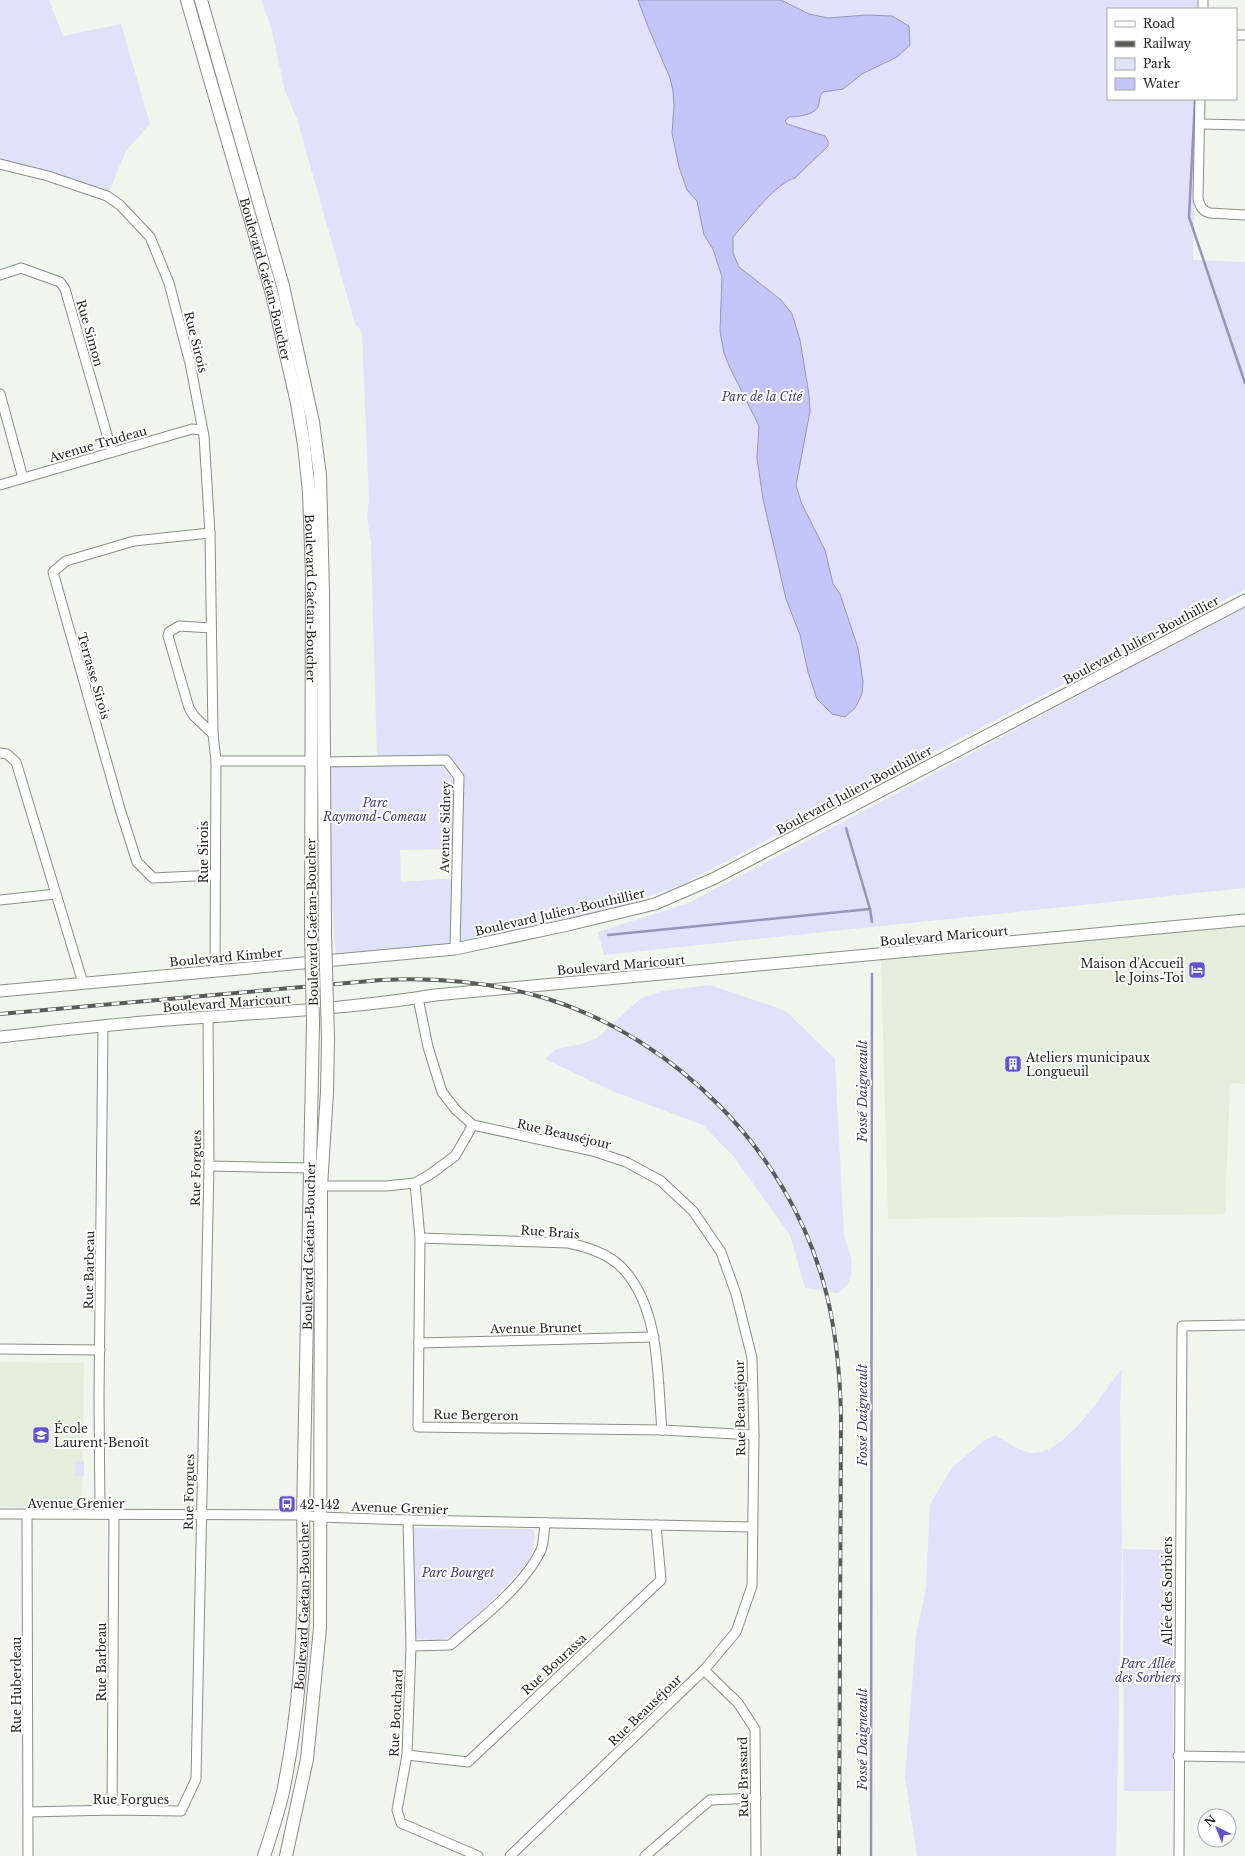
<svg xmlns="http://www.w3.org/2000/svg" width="1245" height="1856" font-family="'Libre Baskerville',serif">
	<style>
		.built { fill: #e5eedc }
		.green { fill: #e0e1fb }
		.water { fill: #c3c5f8; stroke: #9495b8 }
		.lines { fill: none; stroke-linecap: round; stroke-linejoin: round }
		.stream { stroke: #9495b8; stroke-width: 2.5 }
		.minor-casing { stroke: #8a8f85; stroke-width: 11 }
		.tertiary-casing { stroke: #8a8f85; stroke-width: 13 }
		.secondary-casing { stroke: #8a8f85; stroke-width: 14 }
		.minor { stroke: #fff; stroke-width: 9 }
		.tertiary { stroke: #fff; stroke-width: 11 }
		.secondary { stroke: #fff; stroke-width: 12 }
		.rail-casing { stroke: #5a5c57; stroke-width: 4 }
		.rail { stroke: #fff; stroke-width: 2.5; stroke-dasharray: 8; stroke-linecap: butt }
		.secondary-bridge-casing { stroke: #8a8f85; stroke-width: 14; stroke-linecap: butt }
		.secondary-bridge { stroke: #fff; stroke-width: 12 }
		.labels { text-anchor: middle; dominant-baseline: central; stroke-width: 4; stroke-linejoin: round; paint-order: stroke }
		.street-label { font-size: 12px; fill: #252623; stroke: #fff }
		.park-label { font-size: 12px; font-style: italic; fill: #403d7a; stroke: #fff }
		.poi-label { font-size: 12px; fill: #252623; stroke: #fff; text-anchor: start }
		.water-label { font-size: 13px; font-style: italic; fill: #403c79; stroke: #fff }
	</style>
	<rect width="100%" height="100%" fill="#f1f6ec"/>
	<!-- built -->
	<g class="built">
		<path d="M 1245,924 L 1245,1084 L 1230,1083 L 1225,1214 L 888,1219 L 881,959 Z"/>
		<path d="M 0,1362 L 84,1363 L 82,1508 L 0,1507 Z"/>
	</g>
	<!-- green -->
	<g class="green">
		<path d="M 0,0 L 49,0 L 63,36 L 121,24 L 150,124 L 126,151 L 107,196 L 0,164 Z"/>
		<path d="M 261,0 L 1197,0 L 1197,9 L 1108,9 L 1108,99 L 1196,99 L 1193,260 L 1245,262 L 1245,589 L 681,885 L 612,909 L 456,945 L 457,849 L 400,850 L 401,882 L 456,878 L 455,949 L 336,960 L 323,762 L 377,761 L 371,543 L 367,517 L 369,499 L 362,336 L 360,329 L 355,324 L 297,119 L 285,91 L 271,27 Z"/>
		<path d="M 1245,606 L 1245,888 L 604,955 L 598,932 L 688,903 L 860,813 Z"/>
		<path d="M 710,985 L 786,1011 L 835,1059 L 844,1236 C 850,1250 856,1270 847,1285 C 845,1288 840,1291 838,1293 L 805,1288 L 790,1235 L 734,1157 L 703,1125 L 610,1090 L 545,1059 L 556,1049 L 582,1044 L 597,1038 L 641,998 L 663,991 Z"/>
		<path d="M 1122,1368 L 1120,1407 L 1122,1546 L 1116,1856 L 917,1856 L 905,1777 L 916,1635 L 926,1588 L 930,1504 L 952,1468 L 983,1441 L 995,1435 C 1005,1441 1025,1455 1036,1453 C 1070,1448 1103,1393 1122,1368 Z"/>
		<path d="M 84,1461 L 84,1476 L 75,1476 L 75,1462 Z"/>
		<path d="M 414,1528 L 533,1529 L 535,1535 L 531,1559 L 475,1618 L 455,1635 L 436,1641 L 415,1638 Z"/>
		<path d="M 1123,1549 L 1173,1550 L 1173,1791 L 1124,1791 Z"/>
	</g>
	<!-- water -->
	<path class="water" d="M 638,0 L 781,0 L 809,14 L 828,18 L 866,15 L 892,16 L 909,26 L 910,45 L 897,57 L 862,74 L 843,89 L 823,92 C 819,96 820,101 818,107 C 814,115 797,117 789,117 L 785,121 L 787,124 L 825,136 L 828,141 L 828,146 L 795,178 C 777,182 747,221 733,237 L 733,253 L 739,267 L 781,300 L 792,314 L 800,340 L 809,395 L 810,411 L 796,485 L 801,502 L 825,550 L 833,584 L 840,594 L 858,648 L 863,682 L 862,694 L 855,708 L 845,717 L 832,714 L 817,699 L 808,672 L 800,635 L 786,599 L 763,499 L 757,458 L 759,426 L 730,368 L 724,353 L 720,331 L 722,277 L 713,249 L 704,235 L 697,201 L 687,190 L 679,167 L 672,133 L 674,106 L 673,91 L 670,78 L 649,29 Z"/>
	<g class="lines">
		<!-- stream -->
		<g class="stream">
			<path d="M 1195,99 L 1189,217 L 1245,383"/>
			<path d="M 846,828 L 870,909"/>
			<path d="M 608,935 L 870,909 L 872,922"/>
			<path d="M 871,1856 L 872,974"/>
		</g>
		<defs>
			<g id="minor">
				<path d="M 1203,9 L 1203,0"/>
				<path d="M 1236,35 L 1245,35"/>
				<path d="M 1200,99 L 1198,199 C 1200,206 1202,211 1210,213 L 1245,215"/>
				<path d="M 1200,124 L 1245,125"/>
				<path d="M 0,164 L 48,176 L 107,196 L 120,205 L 150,237 L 169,283 L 190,363 L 204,436 L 210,533 L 213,734 L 216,761 L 215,971"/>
				<path d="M 0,275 L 21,268 L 60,282 L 65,289 L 112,452"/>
				<path d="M 0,394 L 23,478"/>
				<path d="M 0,485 L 192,429 L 202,430"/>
				<path d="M 210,533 L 134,541 L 66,561 L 53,572 L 120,809 L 137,862 L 153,878 L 215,875"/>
				<path d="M 211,628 L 179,626 L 169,632 L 168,636 L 189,708 L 194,716 L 213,734"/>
				<path d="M 0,753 L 7,754 L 16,762 L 83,983"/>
				<path d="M 216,761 L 310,761"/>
				<path d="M 323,762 L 446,760 L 459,777 L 455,949"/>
				<path d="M 0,900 L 56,894"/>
				<path d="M 418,998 L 428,1047 L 442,1092 L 456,1110 L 473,1125 L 593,1151 L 626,1162 L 661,1181 L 693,1211 L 721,1252 L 736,1294 L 752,1358 L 754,1435 L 752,1586 L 736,1632 L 704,1670 L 510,1856"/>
				<path d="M 209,1166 L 311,1168"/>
				<path d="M 415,1183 L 420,1238 L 418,1427 L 662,1430 L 754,1435"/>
				<path d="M 321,1186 L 386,1186 L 415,1183 L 429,1175 L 455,1156 L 473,1125"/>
				<path d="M 420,1238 L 568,1243 C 588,1247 611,1254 625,1271 C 661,1313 657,1378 662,1430"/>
				<path d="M 419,1343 L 654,1337"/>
				<path d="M 0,1349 L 100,1350"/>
				<path d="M 0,1514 L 303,1515 L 319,1517 L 408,1520 L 752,1527"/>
				<path d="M 27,1514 L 28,1856"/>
				<path d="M 100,1514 L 99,1397 L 103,1026"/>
				<path d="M 408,1520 L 411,1646 L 407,1755 L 397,1810 L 401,1823 L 478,1856"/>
				<path d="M 411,1646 L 450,1645 C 480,1620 525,1585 541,1550 C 544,1542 544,1531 545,1523"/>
				<path d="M 704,1670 L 738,1703 L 755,1729 L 756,1856"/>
				<path d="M 407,1755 L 468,1762 L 661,1580 L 656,1525"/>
				<path d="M 1178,1756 L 1245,1757"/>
				<path d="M 112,1810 L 114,1515"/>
				<path d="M 29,1812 L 112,1810 L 181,1811 L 196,1779 L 209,1166 L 208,1017"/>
				<path d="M 645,1856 L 710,1800 L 756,1798"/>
				<path d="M 1179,1856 L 1182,1326 L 1245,1325"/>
			</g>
			<g id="tertiary">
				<path d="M 0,991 L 455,949 L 568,925 L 655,904 L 715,878 L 1245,600"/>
				<path d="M 0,1037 C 64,1030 129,1022 194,1018 C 274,1012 356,1008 435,995 L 1245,920"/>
			</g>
			<g id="secondary">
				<path id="s1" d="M 187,0 L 272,294 L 297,403 L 304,445 L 309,492 L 312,575 L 311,931"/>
				<path d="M 201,0 L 283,286 L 313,422 L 320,475 L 323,592 L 325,933"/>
				<path id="s2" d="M 264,1856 C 271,1835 278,1813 283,1792 C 302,1700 306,1608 303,1515 L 313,1023"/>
				<path d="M 286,1856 L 307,1759 L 320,1628 L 321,1186 L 327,1092 L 328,1038"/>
			</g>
		</defs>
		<!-- minor casing -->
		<use href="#minor" class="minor-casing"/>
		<!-- tertiary casing -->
		<use href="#tertiary" class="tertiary-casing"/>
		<!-- secondary casing -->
		<use href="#secondary" class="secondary-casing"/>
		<!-- minor -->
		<use href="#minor" class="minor"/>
		<!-- tertiary -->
		<use href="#tertiary" class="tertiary"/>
		<!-- secondary -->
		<use href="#secondary" class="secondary"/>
		<defs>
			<path id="rail" d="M 0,1014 L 381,980 C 437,977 493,982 548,999 C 677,1040 786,1150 823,1281 C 836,1326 840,1370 841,1416 L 839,1856"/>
		</defs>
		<!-- rail casing -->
		<use href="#rail" class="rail-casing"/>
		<!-- rail -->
		<use href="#rail" class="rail"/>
		<defs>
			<g id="secondary-bridge">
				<path d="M 311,931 L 313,1023"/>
				<path d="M 325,933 L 328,1038"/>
			</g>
		</defs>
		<!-- secondary-bridge casing -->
		<use href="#secondary-bridge" class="secondary-bridge-casing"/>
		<!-- secondary-bridge -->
		<use href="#secondary-bridge" class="secondary-bridge"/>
	</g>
	<!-- icons -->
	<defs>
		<symbol id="hotel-square" viewBox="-11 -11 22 22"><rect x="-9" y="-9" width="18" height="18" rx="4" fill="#6153cc" stroke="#fff"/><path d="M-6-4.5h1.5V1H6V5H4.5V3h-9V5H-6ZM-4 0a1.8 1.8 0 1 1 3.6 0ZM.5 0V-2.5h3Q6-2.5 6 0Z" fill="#fff"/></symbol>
		<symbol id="building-square" viewBox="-11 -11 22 22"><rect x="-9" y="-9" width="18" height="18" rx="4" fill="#6153cc" stroke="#fff"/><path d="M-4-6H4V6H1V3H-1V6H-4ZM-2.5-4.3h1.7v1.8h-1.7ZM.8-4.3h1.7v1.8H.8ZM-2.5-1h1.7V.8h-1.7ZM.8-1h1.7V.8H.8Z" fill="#fff"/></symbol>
		<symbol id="school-square" viewBox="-11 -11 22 22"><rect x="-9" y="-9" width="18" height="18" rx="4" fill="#6153cc" stroke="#fff"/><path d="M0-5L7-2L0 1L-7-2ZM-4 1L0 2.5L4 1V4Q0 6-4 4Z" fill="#fff"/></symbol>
		<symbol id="bus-square" viewBox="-11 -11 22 22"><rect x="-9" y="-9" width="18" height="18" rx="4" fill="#6153cc" stroke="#fff"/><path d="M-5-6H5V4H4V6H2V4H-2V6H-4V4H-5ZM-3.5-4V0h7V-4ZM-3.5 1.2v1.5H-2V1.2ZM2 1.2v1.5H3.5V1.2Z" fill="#fff"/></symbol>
	</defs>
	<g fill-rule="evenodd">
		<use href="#hotel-square" x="1187" y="960" width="20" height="20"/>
		<use href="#building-square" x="1003" y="1054" width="20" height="20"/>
		<use href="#school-square" x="31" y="1425" width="20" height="20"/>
		<use href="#bus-square" x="277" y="1494" width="20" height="20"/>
	</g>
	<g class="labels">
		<!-- street labels -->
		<g class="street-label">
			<text stroke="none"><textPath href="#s1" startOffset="290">Boulevard Gaétan-Boucher</textPath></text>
			<text transform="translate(90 333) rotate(74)">Rue Simon</text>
			<text transform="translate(196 342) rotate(76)">Rue Sirois</text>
			<text transform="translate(98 444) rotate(-16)">Avenue Trudeau</text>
			<text stroke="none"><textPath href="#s1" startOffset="614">Boulevard Gaétan-Boucher</textPath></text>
			<text transform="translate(1141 640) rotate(-28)">Boulevard Julien-Bouthillier</text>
			<text transform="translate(94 676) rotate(74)">Terrasse Sirois</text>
			<text transform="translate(854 790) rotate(-28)">Boulevard Julien-Bouthillier</text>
			<text transform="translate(445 827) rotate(-89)">Avenue Sidney</text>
			<text transform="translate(203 852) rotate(-90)">Rue Sirois</text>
			<text transform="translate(560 912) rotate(-13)">Boulevard Julien-Bouthillier</text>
			<text transform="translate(312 922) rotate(-91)">Boulevard Gaétan-Boucher</text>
			<text transform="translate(944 936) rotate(-5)">Boulevard Maricourt</text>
			<text transform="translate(226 957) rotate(-5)">Boulevard Kimber</text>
			<text transform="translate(621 965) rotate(-5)">Boulevard Maricourt</text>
			<text transform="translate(227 1003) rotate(-4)">Boulevard Maricourt</text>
			<text transform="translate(564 1134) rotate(13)">Rue Beauséjour</text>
			<text transform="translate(196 1168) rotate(-89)">Rue Forgues</text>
			<text transform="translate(550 1232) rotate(4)">Rue Brais</text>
			<text stroke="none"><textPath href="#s2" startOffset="614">Boulevard Gaétan-Boucher</textPath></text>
			<text transform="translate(89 1270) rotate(-89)">Rue Barbeau</text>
			<text transform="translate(536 1328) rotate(-1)">Avenue Brunet</text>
			<text transform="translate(740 1408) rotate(-91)">Rue Beauséjour</text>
			<text transform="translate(476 1415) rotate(1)">Rue Bergeron</text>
			<text transform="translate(189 1492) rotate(-89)">Rue Forgues</text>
			<text x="76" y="1503">Avenue Grenier</text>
			<text transform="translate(400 1508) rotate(2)">Avenue Grenier</text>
			<text transform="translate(1167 1591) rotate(-90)">Allée des Sorbiers</text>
			<text stroke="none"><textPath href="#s2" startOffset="254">Boulevard Gaétan-Boucher</textPath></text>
			<text transform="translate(101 1662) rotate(-90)">Rue Barbeau</text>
			<text transform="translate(554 1664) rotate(-43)">Rue Bourassa</text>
			<text transform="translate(16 1685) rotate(-90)">Rue Huberdeau</text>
			<text transform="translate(645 1710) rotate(-44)">Rue Beauséjour</text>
			<text transform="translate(396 1713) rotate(-87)">Rue Bouchard</text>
			<text transform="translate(743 1777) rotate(-91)">Rue Brassard</text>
			<text x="131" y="1799">Rue Forgues</text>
		</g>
		<!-- park labels -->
		<g class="park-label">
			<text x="762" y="396">Parc de la Cité</text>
			<text x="375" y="802">Parc<tspan x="375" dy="14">Raymond-Comeau</tspan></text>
			<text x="458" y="1572">Parc Bourget</text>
			<text x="1148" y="1663">Parc Allée<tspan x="1148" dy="14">des Sorbiers</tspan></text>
		</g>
		<!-- poi labels -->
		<g class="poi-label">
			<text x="1184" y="963" text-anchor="end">Maison d'Accueil<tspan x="1184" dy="14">le Joins-Toi</tspan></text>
			<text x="1026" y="1057">Ateliers municipaux<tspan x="1026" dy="14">Longueuil</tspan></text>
			<text x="54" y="1428">École<tspan x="54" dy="14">Laurent-Benoît</tspan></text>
			<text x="300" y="1504">42-142</text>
		</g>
		<!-- water labels -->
		<g class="water-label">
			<text transform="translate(862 1091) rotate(-90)">Fossé Daigneault</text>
			<text transform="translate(862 1415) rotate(-90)">Fossé Daigneault</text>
			<text transform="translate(862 1739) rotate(-90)">Fossé Daigneault</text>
		</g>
	</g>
	<!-- legend -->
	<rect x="1107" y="8" width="130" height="92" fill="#ffffff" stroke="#a8a8a7"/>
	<rect x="1115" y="21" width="20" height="6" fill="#ffffff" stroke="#a8a8a7"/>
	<text x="1143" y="28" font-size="12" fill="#252623">Road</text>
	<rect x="1115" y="41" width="20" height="6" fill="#5a5c57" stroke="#a8a8a7"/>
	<text x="1143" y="48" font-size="12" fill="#252623">Railway</text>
	<rect x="1115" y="58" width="20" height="12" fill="#e0e1fb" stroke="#a8a8a7"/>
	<text x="1143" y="68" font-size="12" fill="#252623">Park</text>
	<rect x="1115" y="78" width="20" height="12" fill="#c3c5f8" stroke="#a8a8a7"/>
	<text x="1143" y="88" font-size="12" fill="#252623">Water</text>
	<!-- north arrow -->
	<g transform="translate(1217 1828) rotate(317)"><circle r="19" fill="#ffffff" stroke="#a8a8a7"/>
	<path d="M0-3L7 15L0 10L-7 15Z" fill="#6153cc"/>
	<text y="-6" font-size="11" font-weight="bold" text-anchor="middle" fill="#252623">N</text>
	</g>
</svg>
